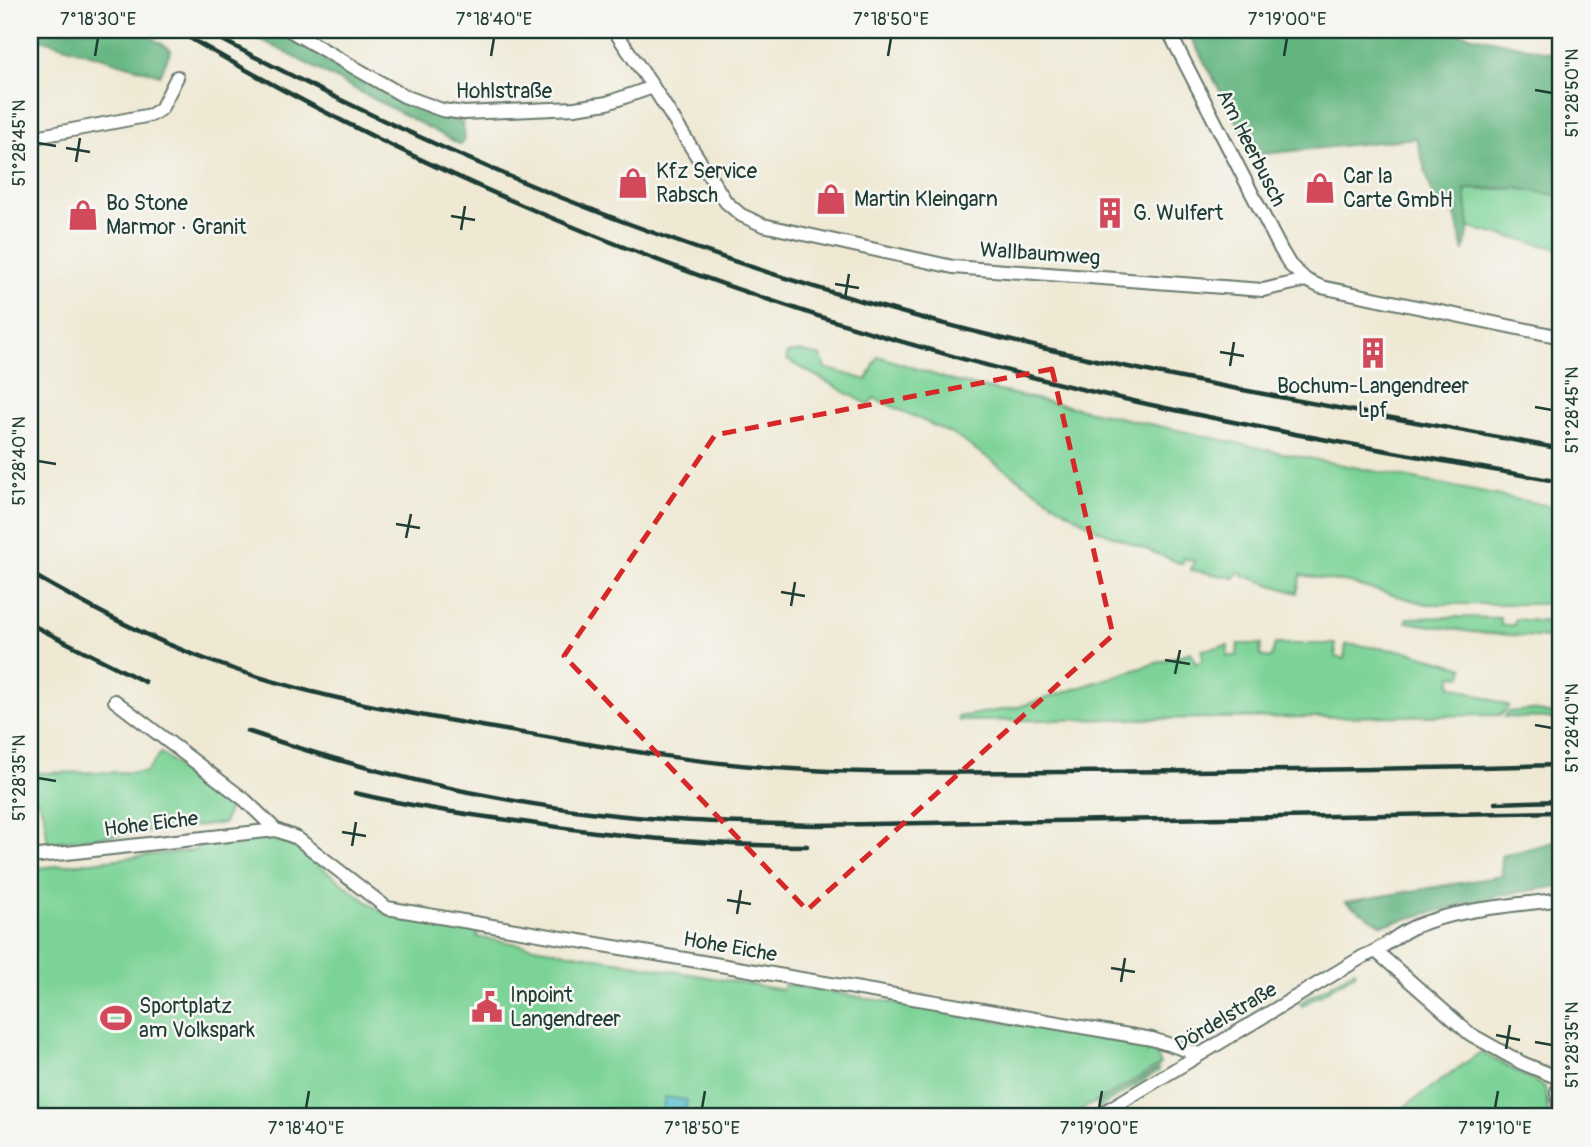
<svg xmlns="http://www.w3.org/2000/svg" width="1591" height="1147" font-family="Pangolin,sans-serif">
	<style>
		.green { fill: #7bd397; stroke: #4d8866; stroke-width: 2 }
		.forest { fill: #64b580; stroke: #42795a; stroke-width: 2 }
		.water { fill: #51bdcc; stroke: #387d80; stroke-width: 2 }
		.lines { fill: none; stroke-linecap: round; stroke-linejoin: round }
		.minor-casing { stroke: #68796c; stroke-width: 16 }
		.minor { stroke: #fff; stroke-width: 12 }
		.rail { stroke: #1f3d34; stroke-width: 4.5 }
		.marked { fill: none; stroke: #d62828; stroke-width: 5; stroke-dasharray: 14 9; stroke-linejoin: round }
		.ticks { fill: none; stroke: #1f3d34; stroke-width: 2.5 }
		.labels { text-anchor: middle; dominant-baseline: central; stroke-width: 5; stroke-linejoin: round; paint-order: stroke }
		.street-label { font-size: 21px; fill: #1f3d34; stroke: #f6f6f2 }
		.poi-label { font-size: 21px; fill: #1f3d34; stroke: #f6f6f2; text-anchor: start }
		.neatline { fill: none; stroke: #1f3d34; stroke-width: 2.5 }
		.ticks-label { font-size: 18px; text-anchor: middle; fill: #1f3d34 }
	</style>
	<rect width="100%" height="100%" fill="#f6f6f2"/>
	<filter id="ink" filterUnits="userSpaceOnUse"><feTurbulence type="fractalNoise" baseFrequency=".0143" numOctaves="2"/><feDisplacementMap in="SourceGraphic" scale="14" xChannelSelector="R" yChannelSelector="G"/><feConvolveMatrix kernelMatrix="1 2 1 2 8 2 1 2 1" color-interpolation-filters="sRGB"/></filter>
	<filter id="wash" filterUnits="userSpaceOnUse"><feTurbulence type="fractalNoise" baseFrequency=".00686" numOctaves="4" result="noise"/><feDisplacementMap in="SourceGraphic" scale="28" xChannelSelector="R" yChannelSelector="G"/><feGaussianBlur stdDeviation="1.57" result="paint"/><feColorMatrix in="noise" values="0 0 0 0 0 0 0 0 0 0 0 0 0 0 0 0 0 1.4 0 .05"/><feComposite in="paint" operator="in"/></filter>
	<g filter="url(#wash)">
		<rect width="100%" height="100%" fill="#efe9d4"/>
		<!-- green -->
		<g class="green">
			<path d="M 1515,188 L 1561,196 L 1561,249 L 1469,228 L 1465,189 L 1484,190 Z"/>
			<path d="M 799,351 L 821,356 L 825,368 L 867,380 L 878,356 L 953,381 L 1282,453 L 1561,508 L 1561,604 L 1427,604 L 1348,583 L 1301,575 L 1297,593 L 1244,576 L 1242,573 L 1237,573 L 1235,578 L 1191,570 L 1194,561 L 1184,558 L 1182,564 L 1098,530 L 1060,507 L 954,435 L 874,398 L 869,405 L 787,360 L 786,354 Z"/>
			<path d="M 1453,617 L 1500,618 L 1501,625 L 1514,625 L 1515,619 L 1561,623 L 1561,639 L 1472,632 L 1406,622 L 1407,618 Z"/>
			<path d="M 1238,644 L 1261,644 L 1260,656 L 1271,658 L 1275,644 L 1335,644 L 1336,657 L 1344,659 L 1346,644 L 1411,652 L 1464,668 L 1462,676 L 1452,676 L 1450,685 L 1509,706 L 1501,715 L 959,721 L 958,717 L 1018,707 L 1191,652 L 1196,664 L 1202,660 L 1202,650 L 1228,645 L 1227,656 L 1237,656 Z"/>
			<path d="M 1531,710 L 1561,715 L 1561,721 L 1547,718 L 1505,717 L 1508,712 Z"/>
			<path d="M 161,753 L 229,806 L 224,823 L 48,843 L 44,814 L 37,799 L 30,797 L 30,773 L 146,772 Z"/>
			<path d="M 270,837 L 293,846 L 378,910 L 389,915 L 478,931 L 477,937 L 783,990 L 784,984 L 1130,1044 C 1145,1048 1157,1048 1160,1065 L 1069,1117 L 30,1117 L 30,869 L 197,850 L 197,846 Z"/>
			<path d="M 1355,970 L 1356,973 L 1302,1006 L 1300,1003 Z"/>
			<path d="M 1481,1052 L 1545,1087 L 1549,1117 L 1390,1117 Z"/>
			<path d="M 1158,1069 L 1159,1071 L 1100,1107 L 1097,1104 Z"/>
		</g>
		<!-- forest -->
		<g class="forest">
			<path d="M 30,30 L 140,30 L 171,50 L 160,75 L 30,36 Z"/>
			<path d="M 232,30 L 282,30 L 463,124 L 465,138 L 461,145 L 262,40 L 249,40 Z"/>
			<path d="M 1187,30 L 1445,30 L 1561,55 L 1561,196 L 1515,188 L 1465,189 L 1469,228 L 1464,252 L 1452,202 L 1435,204 L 1416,138 L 1255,155 Z"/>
			<path d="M 1561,840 L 1561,886 L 1501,895 L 1382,925 L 1345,902 L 1502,876 L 1501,856 Z"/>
		</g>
		<!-- water -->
		<path class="water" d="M 665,1097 L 687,1100 L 684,1117 L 661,1117 Z"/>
	</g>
	<g filter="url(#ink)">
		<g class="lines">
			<defs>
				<g id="minor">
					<path d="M 289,30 L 404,96 L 442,110 L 464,113 L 575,108 L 607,103 L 653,87"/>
					<path d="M 614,30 L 653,87 L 726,202 L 741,215 L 763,225 L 953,267 L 1263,290 L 1306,280 L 1321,287 L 1561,337"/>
					<path d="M 1168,30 L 1281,250 L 1290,265 L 1306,280"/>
					<path d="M 30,138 L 151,115 L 161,109 L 177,77"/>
					<path d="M 115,701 L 245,800 L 276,830"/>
					<path d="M 30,857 L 276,830 L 297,838 L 387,908 L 1152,1039 L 1199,1054"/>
					<path d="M 1377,952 L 1470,1034 L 1522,1063 L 1561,1079"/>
					<path d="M 1096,1117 L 1364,956 C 1383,950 1396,934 1416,926 C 1461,908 1513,906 1561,899"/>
					<path d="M 1561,1117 L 1557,1092 L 1561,1080"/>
				</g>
			</defs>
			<!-- minor casing -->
			<use href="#minor" class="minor-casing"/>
			<!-- minor -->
			<use href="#minor" class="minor"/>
			<!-- rail -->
			<g class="rail">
				<path d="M 176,30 C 447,189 742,306 1048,381 C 1217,423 1390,451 1561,482"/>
				<path d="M 204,30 C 430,152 667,249 915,316 C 1127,374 1345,408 1561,449"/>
				<path d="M 30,573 C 89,607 149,639 213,662 C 310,697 410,714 511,731 C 599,746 687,762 776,768 C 872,775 970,772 1066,772 C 1231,771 1396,769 1561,765"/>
				<path d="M 30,624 L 145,682"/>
				<path d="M 247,731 C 361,770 478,799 598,813 C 670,822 743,823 815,825 L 1561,812"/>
				<path d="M 355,793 C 413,807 471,815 530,823 C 622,837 714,846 807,846"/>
				<path d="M 1495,803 L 1561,801"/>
			</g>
		</g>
	</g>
	<!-- marked area -->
	<path class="marked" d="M 1052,369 L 1113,635 L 807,910 L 564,656 L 715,435 Z"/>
	<!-- ticks -->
	<path class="ticks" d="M 95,56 L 98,38M 491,56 L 494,38M 888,56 L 891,38M 1284,56 L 1287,38M 1535,90 L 1552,93M 38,143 L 56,146M 66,148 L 90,152M 76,162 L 80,138M 451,216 L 475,220M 461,230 L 465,206M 835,284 L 859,288M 845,298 L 849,274M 1220,352 L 1244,356M 1230,366 L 1234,342M 1535,407 L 1552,410M 38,461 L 56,464M 396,524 L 420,528M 406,538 L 411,514M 781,592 L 805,596M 791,606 L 795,582M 1165,660 L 1190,664M 1175,674 L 1180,650M 1535,725 L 1552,728M 38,778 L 56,781M 342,832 L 366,836M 352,846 L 356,822M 727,900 L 751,904M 737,914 L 741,890M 1111,968 L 1135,972M 1121,982 L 1125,958M 1496,1035 L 1520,1040M 1535,1042 L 1552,1045M 1506,1049 L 1510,1025M 306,1108 L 309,1091M 702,1108 L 705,1091M 1099,1108 L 1102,1091M 1495,1108 L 1498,1091"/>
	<!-- icons -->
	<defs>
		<symbol id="shop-bare" viewBox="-9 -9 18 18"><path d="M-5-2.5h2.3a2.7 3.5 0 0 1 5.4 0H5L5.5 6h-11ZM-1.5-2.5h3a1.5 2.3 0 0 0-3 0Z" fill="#d1495b" stroke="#f6f6f2" stroke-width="2.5" paint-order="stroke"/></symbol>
		<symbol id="building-bare" viewBox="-9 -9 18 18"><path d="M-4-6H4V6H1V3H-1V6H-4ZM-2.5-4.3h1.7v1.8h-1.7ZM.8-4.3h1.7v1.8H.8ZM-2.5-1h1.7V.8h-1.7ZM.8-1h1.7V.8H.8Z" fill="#d1495b" stroke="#f6f6f2" stroke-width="2.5" paint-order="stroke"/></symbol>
		<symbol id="civic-bare" viewBox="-9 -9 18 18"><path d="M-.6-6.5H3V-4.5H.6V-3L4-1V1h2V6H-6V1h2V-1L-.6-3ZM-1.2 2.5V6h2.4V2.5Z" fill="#d1495b" stroke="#f6f6f2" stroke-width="2.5" paint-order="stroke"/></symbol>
		<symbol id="stadium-bare" viewBox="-9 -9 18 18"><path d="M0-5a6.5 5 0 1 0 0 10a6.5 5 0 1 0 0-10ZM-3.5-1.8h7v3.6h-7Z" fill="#d1495b" stroke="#f6f6f2" stroke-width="2.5" paint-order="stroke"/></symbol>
	</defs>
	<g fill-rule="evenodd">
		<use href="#shop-bare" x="611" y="161" width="44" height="44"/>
		<use href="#shop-bare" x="1298" y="166" width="44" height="44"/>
		<use href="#shop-bare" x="809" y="177" width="44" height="44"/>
		<use href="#building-bare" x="1088" y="191" width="44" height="44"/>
		<use href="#shop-bare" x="61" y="193" width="44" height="44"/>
		<use href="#building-bare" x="1351" y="331" width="44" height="44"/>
		<use href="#civic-bare" x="465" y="985" width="44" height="44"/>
		<use href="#stadium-bare" x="94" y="996" width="44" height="44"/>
	</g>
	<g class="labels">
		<!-- street labels -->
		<g class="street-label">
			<text x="504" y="91">Hohlstraße</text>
			<text transform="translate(1251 148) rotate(63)">Am Heerbusch</text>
			<text transform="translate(1040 254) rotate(4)">Wallbaumweg</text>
			<text transform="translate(151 824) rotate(-7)">Hohe Eiche</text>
			<text transform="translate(730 947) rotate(10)">Hohe Eiche</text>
			<text transform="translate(1226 1017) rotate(-31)">Dördelstraße</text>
		</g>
		<!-- poi labels -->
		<g class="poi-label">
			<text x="656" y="171">Kfz Service<tspan x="656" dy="24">Rabsch</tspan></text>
			<text x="1343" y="176">Car la<tspan x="1343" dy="24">Carte GmbH</tspan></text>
			<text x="854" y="199">Martin Kleingarn</text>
			<text x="106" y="203">Bo Stone<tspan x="106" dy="24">Marmor · Granit</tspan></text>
			<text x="1133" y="213">G. Wulfert</text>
			<text x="1373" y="386" text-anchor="middle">Bochum-Langendreer<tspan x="1373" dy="24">Lpf</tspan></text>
			<text x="510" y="995">Inpoint<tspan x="510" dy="24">Langendreer</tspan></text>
			<text x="139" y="1006">Sportplatz<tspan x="139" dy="24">am Volkspark</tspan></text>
		</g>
	</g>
	<!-- margin -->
	<rect width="1591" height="1147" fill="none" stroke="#f6f6f2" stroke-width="77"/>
	<rect x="38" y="38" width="1514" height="1070" class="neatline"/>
	<g class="ticks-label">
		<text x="98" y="25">7°18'30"E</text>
		<text x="494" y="25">7°18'40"E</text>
		<text x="891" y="25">7°18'50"E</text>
		<text x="1287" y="25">7°19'00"E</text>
		<text transform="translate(1572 93) rotate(-90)" y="6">51°28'50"N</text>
		<text transform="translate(19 143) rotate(-90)" y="6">51°28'45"N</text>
		<text transform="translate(1572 410) rotate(-90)" y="6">51°28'45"N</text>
		<text transform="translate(19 461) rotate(-90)" y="6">51°28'40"N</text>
		<text transform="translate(1572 728) rotate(-90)" y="6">51°28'40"N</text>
		<text transform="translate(19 778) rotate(-90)" y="6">51°28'35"N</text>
		<text transform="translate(1572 1045) rotate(-90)" y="6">51°28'35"N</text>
		<text x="306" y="1134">7°18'40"E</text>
		<text x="702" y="1134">7°18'50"E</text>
		<text x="1099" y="1134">7°19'00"E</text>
		<text x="1495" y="1134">7°19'10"E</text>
	</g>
</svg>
